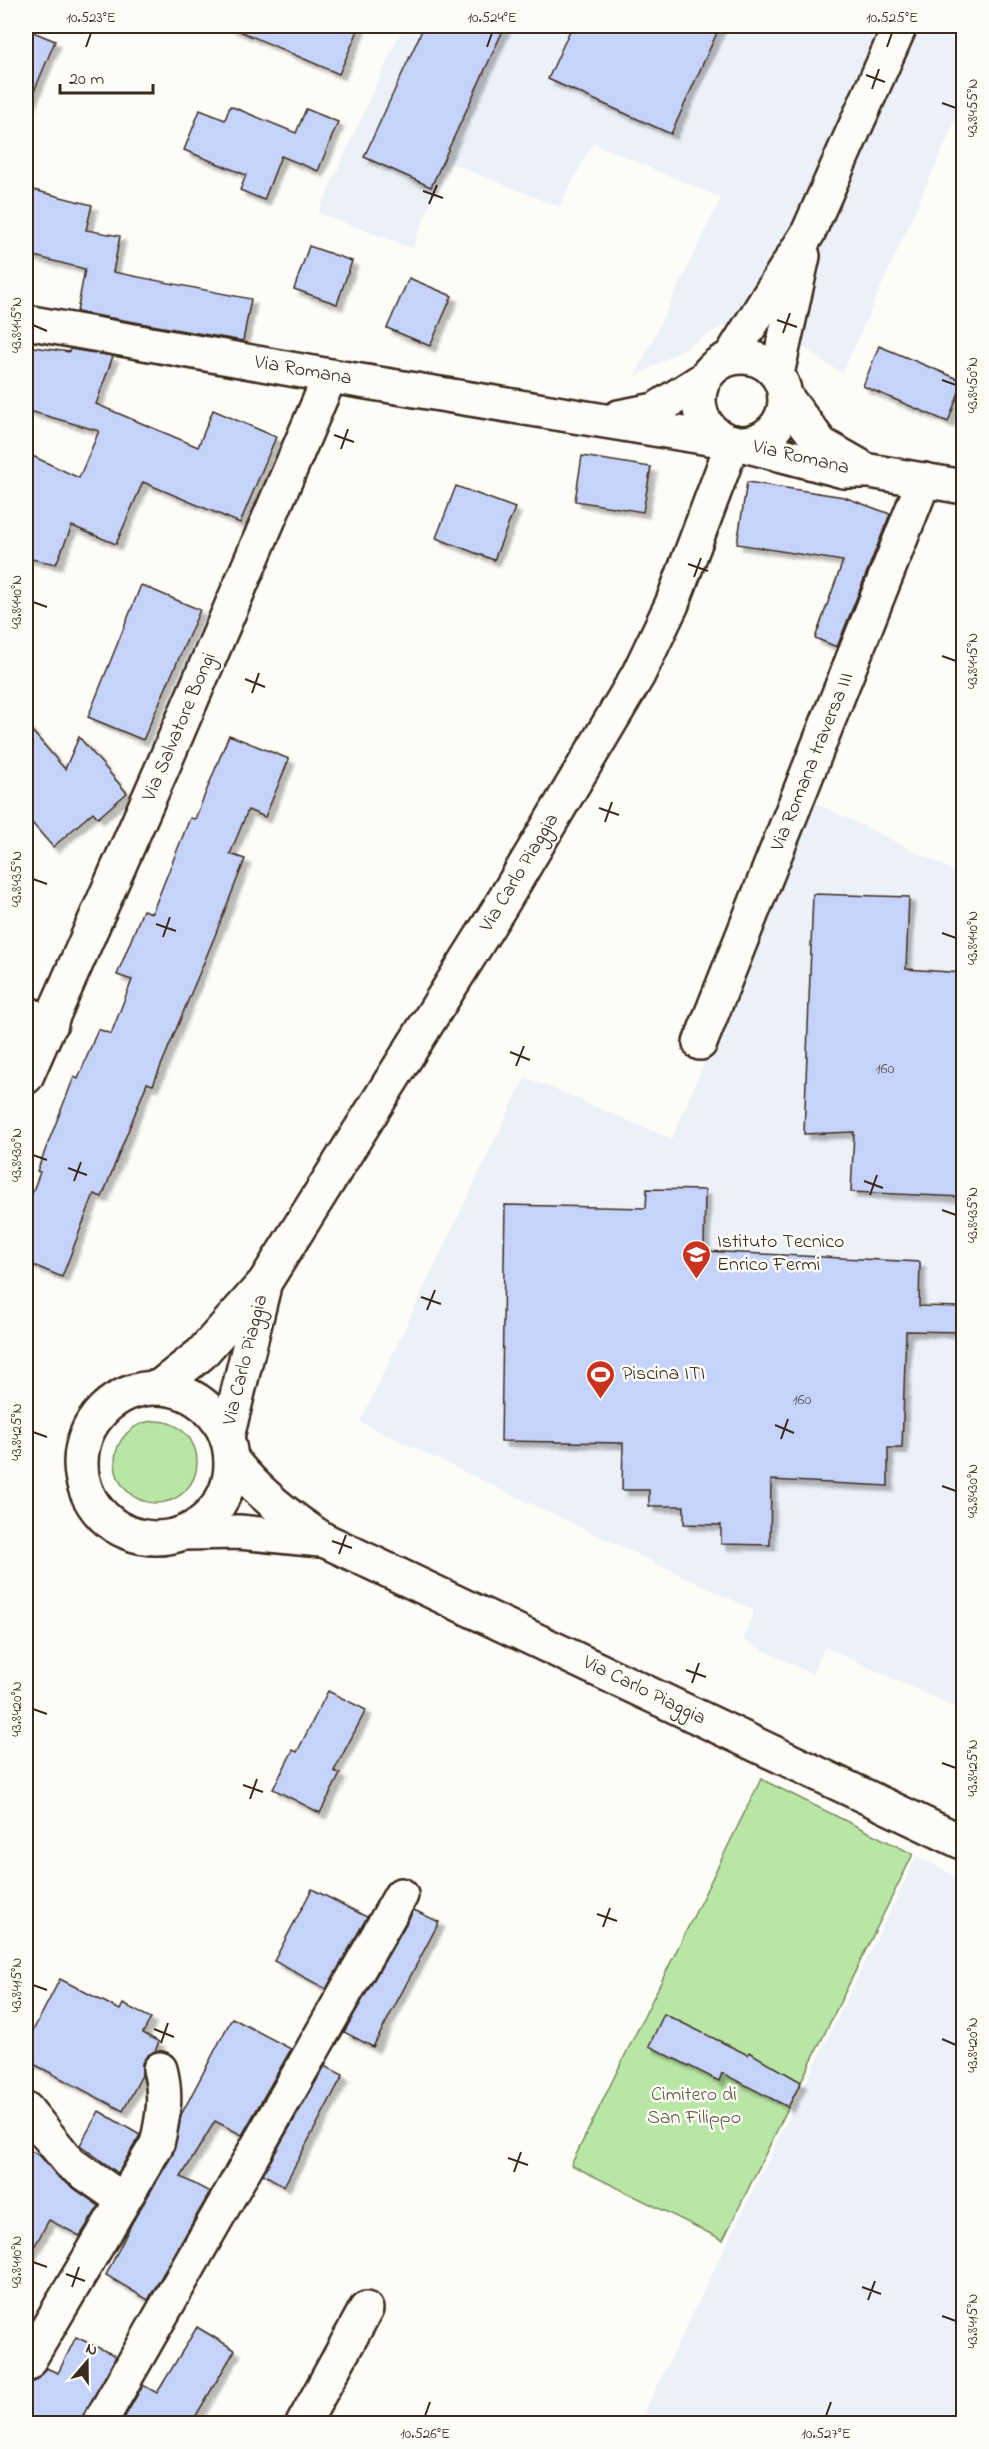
<svg xmlns="http://www.w3.org/2000/svg" width="989" height="2449" font-family="'Indie Flower',sans-serif">
	<style>
		.built { fill: #ecf0f8 }
		.green { fill: #b8e6a4; stroke: #7a8861; stroke-width: 1.5 }
		.building { fill: #c5d3fa; stroke: #3b2a1e; stroke-width: 1.5; filter: url(#shadow) }
		.lines { fill: none; stroke-linecap: round; stroke-linejoin: round }
		.minor-casing { stroke: #3b2a1e; stroke-width: 38 }
		.major-casing { stroke: #3b2a1e; stroke-width: 38 }
		.minor { stroke: #fdfcf7; stroke-width: 33 }
		.major { stroke: #fdfcf7; stroke-width: 33 }
		.ticks { fill: none; stroke: #3b2a1e; stroke-width: 2 }
		.labels { text-anchor: middle; dominant-baseline: central; stroke-width: 5; stroke-linejoin: round; paint-order: stroke }
		.number-label { font-size: 16px; fill: #5e5455 }
		.street-label { font-size: 20px; fill: #3b2a1e; stroke: #fdfcf7 }
		.poi-label { font-size: 20px; fill: #3b2a1e; stroke: #fdfcf7; text-anchor: start }
		.park-label { font-size: 20px; fill: #5a5940; stroke: #fdfcf7 }
		.neatline { fill: none; stroke: #3b2a1e; stroke-width: 2 }
		.ticks-label { font-size: 15px; text-anchor: middle; fill: #3b2a1e }
	</style>
	<defs>
		<filter id="shadow"><feDropShadow dx="5.5" dy="5.5" stdDeviation="1.5" flood-color="#0004"/></filter>
	</defs>
	<rect width="100%" height="100%" fill="#fdfcf7"/>
	<filter id="ink" filterUnits="userSpaceOnUse"><feTurbulence type="fractalNoise" baseFrequency=".0167" numOctaves="2"/><feDisplacementMap in="SourceGraphic" scale="12" xChannelSelector="R" yChannelSelector="G"/><feConvolveMatrix kernelMatrix="1 2 1 2 8 2 1 2 1" color-interpolation-filters="sRGB"/></filter>
	<g filter="url(#ink)">
		<!-- built -->
		<g class="built">
			<path d="M 403,26 L 963,26 L 963,104 L 842,374 L 797,343 L 724,325 L 634,378 L 721,198 L 593,143 L 559,207 L 448,162 L 412,248 L 318,213 Z"/>
			<path d="M 814,802 L 963,875 L 963,1711 L 825,1647 L 812,1674 L 743,1640 L 754,1610 L 360,1422 L 525,1077 L 672,1139 Z"/>
			<path d="M 917,1856 L 963,1880 L 963,2423 L 639,2423 Z"/>
		</g>
		<!-- green -->
		<g class="green">
			<circle cx="156" cy="1462" r="41"/>
			<path d="M 761,1779 L 913,1854 L 723,2240 L 571,2165 Z"/>
		</g>
		<!-- building -->
		<g class="building">
			<path d="M 228,26 L 360,26 L 339,74 Z"/>
			<path d="M 424,26 L 505,26 L 431,187 L 364,157 Z"/>
			<path d="M 572,26 L 720,26 L 671,134 L 548,79 Z"/>
			<path d="M 26,29 L 55,41 L 26,111 Z"/>
			<path d="M 230,106 L 296,133 L 306,109 L 338,122 L 318,171 L 281,156 L 264,200 L 240,190 L 246,175 L 184,150 L 200,110 L 225,120 Z"/>
			<path d="M 26,188 L 92,205 L 86,230 L 120,236 L 113,272 L 251,299 L 243,341 L 77,312 L 85,269 L 26,254 Z"/>
			<path d="M 309,246 L 352,261 L 337,304 L 294,289 Z"/>
			<path d="M 409,278 L 452,296 L 430,346 L 387,328 Z"/>
			<path d="M 26,346 L 69,352 L 70,349 L 113,356 L 96,404 L 198,447 L 213,410 L 276,437 L 240,523 L 143,482 L 116,544 L 72,526 L 56,564 L 26,558 L 26,453 L 79,478 L 99,431 L 26,410 Z"/>
			<path d="M 879,346 L 963,381 L 948,422 L 863,386 Z"/>
			<path d="M 582,456 L 651,467 L 643,512 L 575,501 Z"/>
			<path d="M 747,482 L 844,497 L 890,514 L 837,647 L 815,638 L 843,561 L 737,544 Z"/>
			<path d="M 456,486 L 515,508 L 494,560 L 436,538 Z"/>
			<path d="M 141,585 L 200,610 L 143,740 L 88,717 Z"/>
			<path d="M 26,724 L 65,769 L 79,737 L 127,793 L 98,818 L 93,812 L 53,847 L 26,816 Z"/>
			<path d="M 229,735 L 289,759 L 265,817 L 248,810 L 230,854 L 245,859 L 214,938 L 153,1085 L 147,1083 L 102,1197 L 94,1194 L 62,1277 L 26,1262 L 26,1210 L 40,1172 L 37,1171 L 74,1077 L 78,1079 L 98,1029 L 111,1034 L 132,980 L 117,975 L 143,910 L 152,913 L 190,818 L 195,819 Z"/>
			<path d="M 813,894 L 909,897 L 906,969 L 963,973 L 963,1197 L 851,1192 L 854,1132 L 804,1134 Z"/>
			<path d="M 647,1189 L 705,1190 L 704,1251 L 920,1262 L 919,1306 L 963,1307 L 963,1332 L 906,1331 L 902,1448 L 888,1448 L 888,1486 L 771,1480 L 770,1545 L 721,1544 L 721,1525 L 684,1524 L 684,1506 L 649,1506 L 649,1490 L 622,1490 L 623,1443 L 501,1441 L 505,1205 L 646,1208 Z"/>
			<path d="M 328,1691 L 366,1710 L 334,1771 L 340,1774 L 320,1813 L 273,1789 L 293,1750 L 297,1752 Z"/>
			<path d="M 312,1889 L 367,1917 L 326,1989 L 274,1961 Z"/>
			<path d="M 414,1910 L 439,1922 L 373,2047 L 344,2032 Z"/>
			<path d="M 60,1979 L 120,2010 L 123,2004 L 151,2018 L 143,2033 L 159,2042 L 155,2051 L 147,2056 L 142,2063 L 142,2075 L 123,2111 L 26,2060 L 26,2044 Z"/>
			<path d="M 664,2014 L 748,2055 L 749,2052 L 801,2082 L 788,2107 L 722,2073 L 719,2081 L 649,2046 Z"/>
			<path d="M 232,2018 L 291,2049 L 242,2135 L 215,2121 L 181,2177 L 210,2192 L 148,2300 L 106,2275 L 133,2221 L 173,2154 L 181,2115 Z"/>
			<path d="M 325,2066 L 343,2075 L 284,2186 L 263,2174 Z"/>
			<path d="M 99,2111 L 140,2135 L 118,2173 L 80,2145 Z"/>
			<path d="M 26,2148 L 40,2156 L 59,2178 L 99,2206 L 80,2236 L 49,2220 L 26,2262 Z"/>
			<path d="M 197,2327 L 235,2350 L 191,2424 L 121,2424 L 143,2385 L 157,2393 Z"/>
			<path d="M 76,2337 L 116,2356 L 80,2424 L 26,2424 L 26,2384 L 36,2381 L 46,2368 L 58,2373 Z"/>
		</g>
		<g class="lines">
			<defs>
				<g id="minor">
					<path d="M 26,1013 L 51,1024"/>
					<path d="M 700,1043 L 924,480"/>
					<path d="M 26,1077 L 164,764 L 330,376"/>
					<path d="M 158,1388 L 201,1354 L 265,1282 L 500,907 L 638,675 L 672,604 L 733,442"/>
					<circle cx="156" cy="1463" r="75"/>
					<path d="M 227,1437 L 263,1290"/>
					<path d="M 231,1459 C 257,1492 288,1517 324,1540 L 964,1843"/>
					<path d="M 184,1533 L 239,1532 L 320,1540"/>
					<path d="M 26,2109 L 70,2163 L 123,2200"/>
					<path d="M 26,2365 L 157,2144 C 163,2119 167,2095 160,2069"/>
					<path d="M 99,2424 L 401,1895"/>
					<path d="M 303,2424 L 366,2309"/>
				</g>
				<g id="major">
					<path d="M 26,322 L 330,376 L 733,442 L 844,471 L 870,471 L 964,487"/>
					<circle cx="742" cy="400" r="43"/>
					<path d="M 730,358 L 808,233 L 900,26"/>
					<path d="M 777,374 L 803,256"/>
					<path d="M 785,396 L 821,444 L 858,465"/>
					<path d="M 619,417 L 655,410 L 704,379"/>
				</g>
			</defs>
			<!-- minor casing -->
			<use href="#minor" class="minor-casing"/>
			<!-- major casing -->
			<use href="#major" class="major-casing"/>
			<!-- minor -->
			<use href="#minor" class="minor"/>
			<!-- major -->
			<use href="#major" class="major"/>
		</g>
	</g>
	<!-- ticks -->
	<path class="ticks" d="M 86,47 L 91,33M 487,47 L 492,33M 887,47 L 892,33M 866,75 L 885,82M 872,89 L 879,69M 942,103 L 956,108M 423,191 L 443,198M 429,204 L 437,185M 777,320 L 797,327M 33,325 L 47,331M 783,333 L 790,313M 942,380 L 956,385M 334,435 L 354,442M 341,449 L 348,429M 688,564 L 708,571M 694,577 L 701,558M 33,602 L 47,607M 942,656 L 956,661M 245,679 L 265,687M 252,693 L 259,673M 599,808 L 619,815M 605,822 L 612,802M 33,879 L 47,884M 156,924 L 176,931M 942,933 L 956,938M 163,937 L 170,917M 510,1052 L 530,1060M 516,1066 L 524,1046M 33,1155 L 47,1160M 68,1168 L 87,1175M 74,1181 L 81,1162M 864,1181 L 883,1188M 870,1195 L 877,1175M 942,1210 L 956,1215M 421,1297 L 441,1304M 427,1310 L 435,1290M 775,1425 L 794,1433M 33,1432 L 47,1437M 781,1439 L 788,1419M 942,1486 L 956,1491M 332,1541 L 352,1548M 339,1554 L 346,1535M 686,1670 L 706,1677M 692,1683 L 699,1663M 33,1709 L 47,1714M 942,1763 L 956,1768M 243,1785 L 263,1792M 250,1799 L 257,1779M 597,1914 L 617,1921M 603,1927 L 610,1908M 33,1985 L 47,1990M 154,2029 L 174,2037M 942,2039 L 956,2045M 161,2043 L 168,2023M 508,2158 L 528,2165M 514,2172 L 521,2152M 33,2262 L 47,2267M 66,2274 L 85,2281M 72,2287 L 79,2267M 862,2287 L 881,2294M 868,2300 L 875,2281M 942,2316 L 956,2321M 425,2416 L 430,2402M 826,2416 L 831,2402"/>
	<!-- icons -->
	<defs>
		<symbol id="school-pin" viewBox="-11 -11 22 30"><path d="M0 17L-7.5 6A9.5 9.5 0 1 1 7.5 6Z" fill="#c8321e" stroke="#fdfcf7"/><path d="M0-5L7-2L0 1L-7-2ZM-4 1L0 2.5L4 1V4Q0 6-4 4Z" fill="#fff"/></symbol>
		<symbol id="stadium-pin" viewBox="-11 -11 22 30"><path d="M0 17L-7.5 6A9.5 9.5 0 1 1 7.5 6Z" fill="#c8321e" stroke="#fdfcf7"/><path d="M0-5a6.5 5 0 1 0 0 10a6.5 5 0 1 0 0-10ZM-3.5-1.8h7v3.6h-7Z" fill="#fff"/></symbol>
	</defs>
	<g fill-rule="evenodd">
		<use href="#school-pin" x="680" y="1238" width="33" height="45"/>
		<use href="#stadium-pin" x="584" y="1358" width="33" height="45"/>
	</g>
	<g class="labels">
		<!-- number labels -->
		<g class="number-label">
			<text x="885" y="1069">160</text>
			<text x="802" y="1400">160</text>
		</g>
		<!-- street labels -->
		<g class="street-label">
			<text transform="translate(303 371) rotate(10)">Via Romana</text>
			<text transform="translate(801 458) rotate(13)">Via Romana</text>
			<text transform="translate(180 727) rotate(-67)">Via Salvatore Bongi</text>
			<text transform="translate(813 762) rotate(-68)">Via Romana traversa III</text>
			<text transform="translate(520 873) rotate(-59)">Via Carlo Piaggia</text>
			<text transform="translate(246 1360) rotate(-76)">Via Carlo Piaggia</text>
			<text transform="translate(644 1691) rotate(26)">Via Carlo Piaggia</text>
		</g>
		<!-- poi labels -->
		<g class="poi-label">
			<text x="717" y="1242">Istituto Tecnico<tspan x="717" dy="23">Enrico Fermi</tspan></text>
			<text x="622" y="1374">Piscina ITI</text>
		</g>
		<!-- park labels -->
		<g class="park-label">
			<text x="694" y="2095">Cimitero di<tspan x="694" dy="23">San Filippo</tspan></text>
		</g>
	</g>
	<!-- margin -->
	<rect width="989" height="2449" fill="none" stroke="#fdfcf7" stroke-width="66"/>
	<!-- north arrow -->
	<g transform="translate(87 2362) rotate(20)" stroke="#fdfcf7" stroke-width="4.5" paint-order="stroke">
	<path d="M0-4.5L10 22L0 15L-10 22Z" fill="#3b2a1e"/>
	<text y="-9" font-size="16" font-weight="bold" text-anchor="middle" fill="#3b2a1e">N</text>
	</g>
	<!-- scale -->
	<path d="M60 84v9h93v-9" fill="none" stroke="#3b2a1e" stroke-width="3"/>
	<text x="69" y="84" font-size="18" fill="#3b2a1e" stroke="#fdfcf7" stroke-width="4.5" paint-order="stroke">20 m</text>
	<rect x="33" y="33" width="923" height="2383" class="neatline"/>
	<g class="ticks-label">
		<text x="91" y="22">10.523°E</text>
		<text x="492" y="22">10.524°E</text>
		<text x="892" y="22">10.525°E</text>
		<text transform="translate(972 108) rotate(-90)" y="5">43.8455°N</text>
		<text transform="translate(16 325) rotate(-90)" y="5">43.8445°N</text>
		<text transform="translate(972 385) rotate(-90)" y="5">43.8450°N</text>
		<text transform="translate(16 602) rotate(-90)" y="5">43.8440°N</text>
		<text transform="translate(972 661) rotate(-90)" y="5">43.8445°N</text>
		<text transform="translate(16 879) rotate(-90)" y="5">43.8435°N</text>
		<text transform="translate(972 938) rotate(-90)" y="5">43.8440°N</text>
		<text transform="translate(16 1155) rotate(-90)" y="5">43.8430°N</text>
		<text transform="translate(972 1215) rotate(-90)" y="5">43.8435°N</text>
		<text transform="translate(16 1432) rotate(-90)" y="5">43.8425°N</text>
		<text transform="translate(972 1491) rotate(-90)" y="5">43.8430°N</text>
		<text transform="translate(16 1709) rotate(-90)" y="5">43.8420°N</text>
		<text transform="translate(972 1768) rotate(-90)" y="5">43.8425°N</text>
		<text transform="translate(16 1985) rotate(-90)" y="5">43.8415°N</text>
		<text transform="translate(972 2045) rotate(-90)" y="5">43.8420°N</text>
		<text transform="translate(16 2262) rotate(-90)" y="5">43.8410°N</text>
		<text transform="translate(972 2321) rotate(-90)" y="5">43.8415°N</text>
		<text x="425" y="2438">10.526°E</text>
		<text x="826" y="2438">10.527°E</text>
	</g>
</svg>
